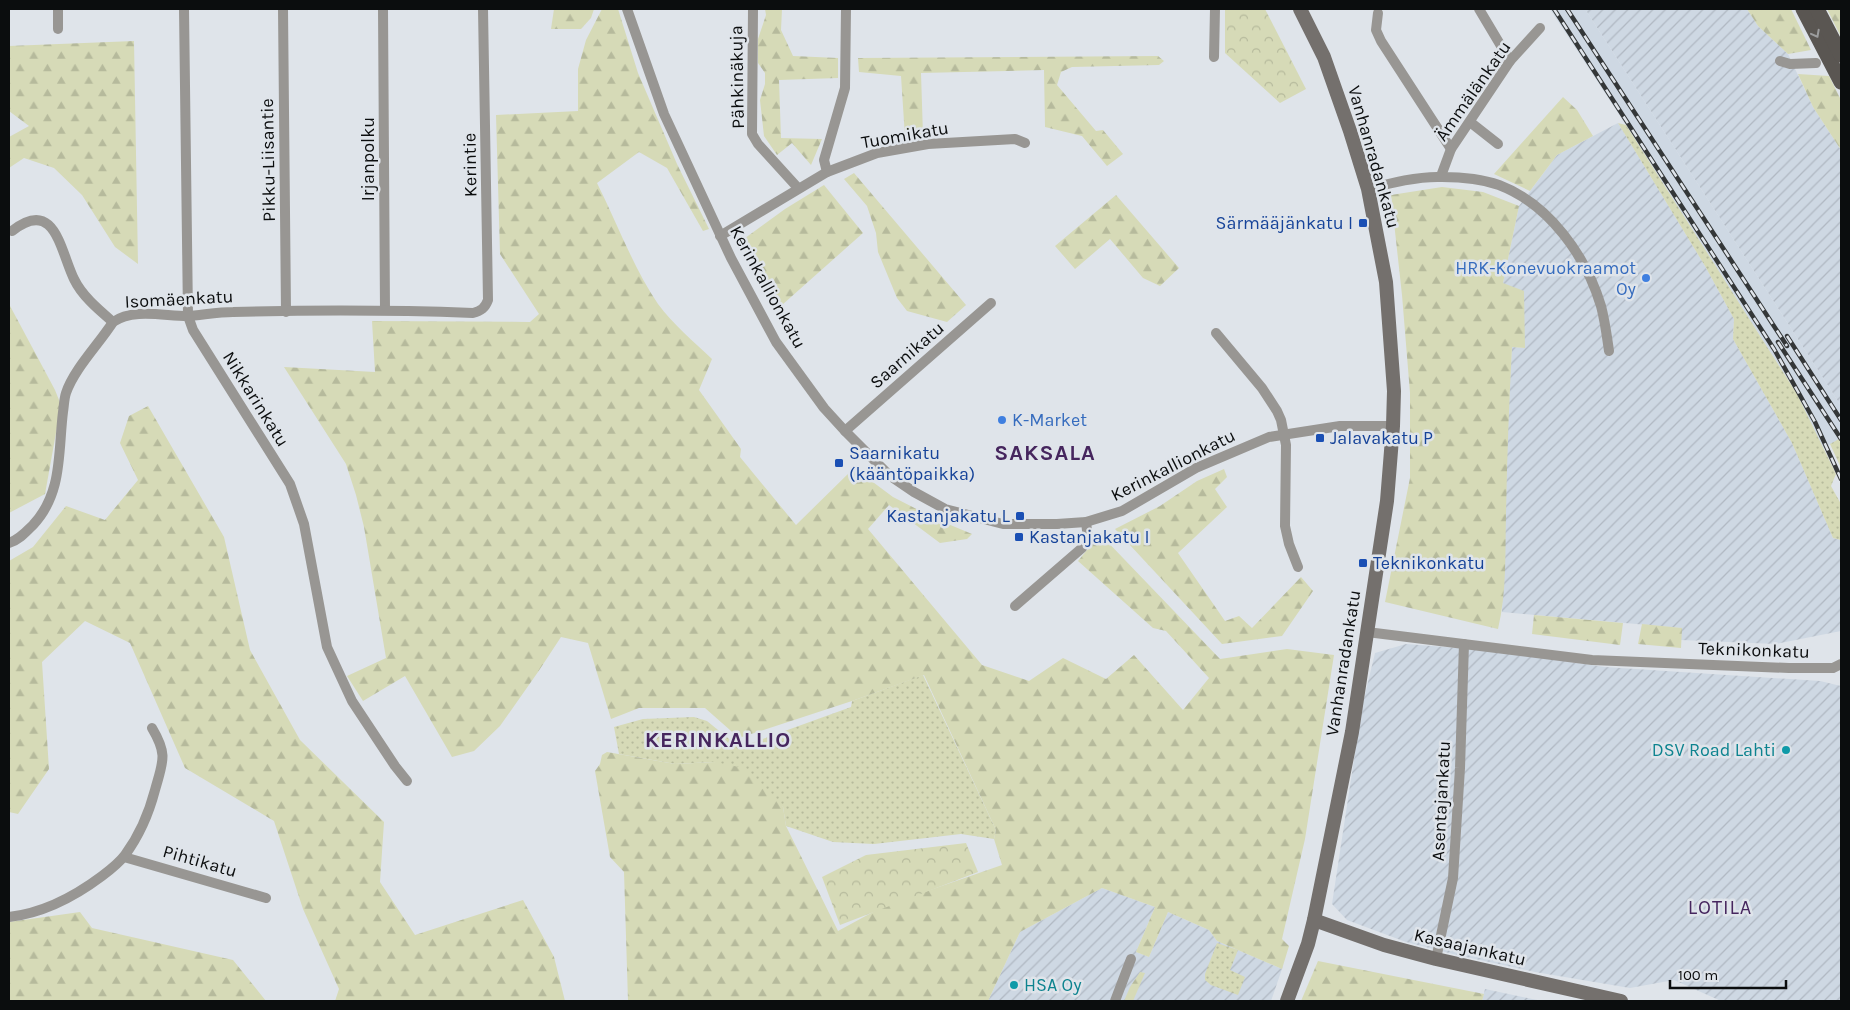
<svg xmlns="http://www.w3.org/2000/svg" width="1850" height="1010" font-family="Karla,sans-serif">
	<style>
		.industrial { fill: url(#industrial-furrows) }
		.built { fill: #ced8e3 }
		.grass { fill: url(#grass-dots) }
		.forest { fill: url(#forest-firs) }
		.park { fill: url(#park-crowns) }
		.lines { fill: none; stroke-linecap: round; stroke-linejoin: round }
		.street { stroke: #989693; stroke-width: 10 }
		.secondary { stroke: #74706d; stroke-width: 14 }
		.primary { stroke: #5a5652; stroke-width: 15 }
		.rail-casing { stroke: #343738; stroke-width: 4.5 }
		.rail { stroke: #dfe4ea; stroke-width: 2.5; stroke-dasharray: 8; stroke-linecap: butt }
		.oneway { stroke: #9c9d9e }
		.transit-dot { fill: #1a4fb4; stroke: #dfe4ea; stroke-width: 2 }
		.shop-dot { fill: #3f7fe0; stroke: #dfe4ea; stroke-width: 2 }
		.culture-dot { fill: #0f9aa8; stroke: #dfe4ea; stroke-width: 2 }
		.labels { text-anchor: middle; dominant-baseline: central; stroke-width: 5; stroke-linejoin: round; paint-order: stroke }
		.street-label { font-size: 18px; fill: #0b0d0e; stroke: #dfe4ea }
		.transit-label { font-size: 18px; fill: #164399; stroke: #dfe4ea; text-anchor: start }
		.shop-label { font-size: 18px; fill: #366cbe; stroke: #dfe4ea; text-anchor: end }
		.culture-label { font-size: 18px; fill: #0d838f; stroke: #dfe4ea; text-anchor: end }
		.quarter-label { font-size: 20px; letter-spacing: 1px; fill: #46265e; stroke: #dfe4ea }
		.district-label { font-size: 22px; font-weight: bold; letter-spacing: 1px; fill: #46265e; stroke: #dfe4ea }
	</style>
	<defs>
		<pattern id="industrial-furrows" width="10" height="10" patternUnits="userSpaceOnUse" patternTransform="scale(1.25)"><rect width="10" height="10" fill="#ced8e3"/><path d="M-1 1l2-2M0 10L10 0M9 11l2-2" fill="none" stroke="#b0b8c2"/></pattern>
		<pattern id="grass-dots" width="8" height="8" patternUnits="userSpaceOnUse" patternTransform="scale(1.25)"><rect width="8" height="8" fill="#d6dab7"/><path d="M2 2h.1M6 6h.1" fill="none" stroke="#b6ba9c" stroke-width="1.8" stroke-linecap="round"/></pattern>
		<pattern id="forest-firs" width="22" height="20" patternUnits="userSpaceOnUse" patternTransform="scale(1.25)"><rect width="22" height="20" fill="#d6dab7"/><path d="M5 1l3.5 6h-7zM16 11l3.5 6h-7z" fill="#b6ba9c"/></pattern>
		<pattern id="park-crowns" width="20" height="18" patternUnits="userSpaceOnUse" patternTransform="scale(1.25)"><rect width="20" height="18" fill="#d6dab7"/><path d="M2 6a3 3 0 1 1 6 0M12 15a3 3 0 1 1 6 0" fill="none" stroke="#b6ba9c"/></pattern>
	</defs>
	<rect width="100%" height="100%" fill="#dfe4ea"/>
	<!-- industrial -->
	<g class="industrial">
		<path d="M 1585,9 L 1747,9 L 1758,26 L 1788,54 L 1813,107 L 1841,150 L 1841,406 Z"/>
		<path d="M 1618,123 L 1705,266 L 1734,319 L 1733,339 L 1792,443 L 1833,538 L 1841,540 L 1841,631 L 1776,644 L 1681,640 L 1681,628 L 1502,612 L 1507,433 L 1512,347 L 1525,348 L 1503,283 L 1519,206 L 1557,155 Z"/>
		<path d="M 1406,644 L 1497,651 L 1605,667 L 1820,681 L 1841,686 L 1841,1001 L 1721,1001 L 1674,980 L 1630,988 L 1535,972 L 1457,955 L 1406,942 L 1347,920 L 1332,904 L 1362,707 L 1375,653 Z"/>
		<path d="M 1102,888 L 1155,907 L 1136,952 L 1149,957 L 1168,912 L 1209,930 L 1217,941 L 1282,969 L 1271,1001 L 988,1001 L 1020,932 Z"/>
		<path d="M 1485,989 L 1542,1001 L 1482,1001 Z"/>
	</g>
	<!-- built -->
	<path class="built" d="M 1550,9 L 1585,9 L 1841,406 L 1841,443 L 1839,440 L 1823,448 L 1797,394 L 1626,125 Z"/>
	<!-- grass -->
	<g class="grass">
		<path d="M 1618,123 L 1626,125 L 1797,394 L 1836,474 L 1831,486 L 1841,504 L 1841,540 L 1833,538 L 1792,443 L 1733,339 L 1734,319 L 1705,266 Z"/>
		<path d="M 1839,439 L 1841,443 L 1841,468 L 1830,444 Z"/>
		<path d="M 923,675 L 996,830 L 994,839 L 961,834 L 874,844 L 833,842 L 786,826 L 783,807 L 714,762 L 675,764 L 619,754 L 614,727 L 643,719 L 694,717 L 707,721 L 734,743 L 743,746 L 851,707 L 852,701 Z"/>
		<path d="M 1217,943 L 1238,950 L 1230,970 L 1245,977 L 1238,995 L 1211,985 L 1205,980 L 1205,974 Z"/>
	</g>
	<!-- forest -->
	<g class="forest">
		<path d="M 554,9 L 594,9 L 591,18 L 581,29 L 551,29 Z"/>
		<path d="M 602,9 L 618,9 L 638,73 L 677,164 L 709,229 L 703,231 L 667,168 L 639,152 L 597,183 C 617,223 633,267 658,304 C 673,324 694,342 712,359 L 699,390 L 741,449 L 740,457 L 796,525 L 854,468 L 893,497 L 936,519 L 972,534 L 967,539 L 940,543 L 889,505 L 868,529 L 982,665 L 1029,681 L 1063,658 L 1106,679 L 1134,655 L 1183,710 L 1209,678 L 1166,631 L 1153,628 L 1078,561 L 1100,534 L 1220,659 L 1287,649 L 1334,655 L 1305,839 L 1282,939 L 1289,946 L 1282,969 L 1217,941 L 1209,930 L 1168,912 L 1149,957 L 1136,952 L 1155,907 L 1102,888 L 1020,932 L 988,1001 L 628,1001 L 624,872 L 610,857 L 595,771 L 600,764 L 602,755 L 607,752 L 675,764 L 714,762 L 744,768 L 783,807 L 786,826 L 838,931 L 884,906 L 1002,865 L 994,839 L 996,830 L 924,675 L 852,701 L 739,738 L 705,708 L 639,708 L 611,719 L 588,643 L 561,637 L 538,672 L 500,726 L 474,751 L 452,757 L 405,676 L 363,701 L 347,676 L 386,658 L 364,527 L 356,495 L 346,464 L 284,367 L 375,372 L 372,321 L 530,322 L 539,314 L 500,254 L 496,115 L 578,111 L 578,69 L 586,40 Z"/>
		<path d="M 765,9 L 782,9 L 781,30 L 793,56 L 838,58 L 838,78 L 779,80 L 781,138 L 822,139 L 811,165 L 792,143 L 777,155 L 764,136 L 760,100 L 765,84 L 765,73 L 758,63 L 758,39 L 766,15 Z"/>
		<path d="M 1747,9 L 1791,9 L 1811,50 L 1788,54 L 1758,26 Z"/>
		<path d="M 1827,9 L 1841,9 L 1841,37 Z"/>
		<path d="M 134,41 L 138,264 L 115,247 L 82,195 L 54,168 L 24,158 L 9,168 L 9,137 L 29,126 L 9,111 L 9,46 Z"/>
		<path d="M 1158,56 L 1164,61 L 1159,65 L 1072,67 L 1061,72 L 1057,85 L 1096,131 L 1103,130 L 1123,154 L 1107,166 L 1082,136 L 1045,127 L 1044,70 L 921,73 L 923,135 L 905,137 L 901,76 L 859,72 L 858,58 Z"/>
		<path d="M 1798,74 L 1829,76 L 1841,100 L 1841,150 L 1813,107 Z"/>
		<path d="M 1563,97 L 1577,110 L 1593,136 L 1557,155 L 1530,191 L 1494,174 Z"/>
		<path d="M 854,173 L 966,305 L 947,322 L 907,311 L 897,298 L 878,252 L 876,233 L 867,206 L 844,179 Z"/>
		<path d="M 824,185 L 863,233 L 782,305 L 744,250 L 741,241 L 785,209 Z"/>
		<path d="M 1442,187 L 1483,192 L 1519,206 L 1503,283 L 1524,291 L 1525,348 L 1512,347 C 1509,403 1507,459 1506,515 C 1505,552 1507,592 1498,629 L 1385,602 L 1410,478 L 1410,393 L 1402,295 L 1391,195 Z"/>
		<path d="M 1116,195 L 1179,268 L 1160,286 L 1143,278 L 1110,239 L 1075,269 L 1055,246 Z"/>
		<path d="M 9,304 L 55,390 L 61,405 L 45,494 L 9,513 Z"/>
		<path d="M 148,406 L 224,537 L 250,650 L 300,740 L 384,822 L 380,882 L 415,935 L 523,900 L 554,957 L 565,1001 L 335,1001 L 339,989 L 303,909 L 274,821 L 185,768 L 130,643 L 85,621 L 42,662 L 49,769 L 18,814 L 9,812 L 9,561 L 33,547 L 66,506 L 105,520 L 138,480 L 120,443 L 129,416 Z"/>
		<path d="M 1224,469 L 1227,477 L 1215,489 L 1227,507 L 1178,553 L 1225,621 L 1239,616 L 1252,628 L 1301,577 L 1313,591 L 1282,636 L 1222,644 L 1115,529 L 1160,506 L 1197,481 Z"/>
		<path d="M 1534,615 L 1623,623 L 1620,645 L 1532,634 Z"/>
		<path d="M 1642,624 L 1682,628 L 1681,648 L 1638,644 Z"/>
		<path d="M 80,912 L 92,928 L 233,960 L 266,1001 L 9,1001 L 9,922 Z"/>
		<path d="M 1318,961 L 1484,994 L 1482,1001 L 1301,1001 Z"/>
		<path d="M 1140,972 L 1145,973 L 1133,1001 L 1124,1001 L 1130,987 Z"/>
	</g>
	<!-- park -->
	<g class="park">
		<path d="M 1225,9 L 1265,9 L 1306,89 L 1280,103 L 1225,53 Z"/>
		<path d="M 966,843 L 978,872 L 840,925 L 822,877 L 866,855 Z"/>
	</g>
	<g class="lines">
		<!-- street -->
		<g class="street">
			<path d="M 58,9 L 58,29"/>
			<path d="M 184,9 L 188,316 L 193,330 L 290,484 L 304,524 L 327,647 L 352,701 L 395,766 L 407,781"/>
			<path d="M 283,9 L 286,312"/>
			<path d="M 383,9 L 385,310"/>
			<path d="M 627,9 L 664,114 L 731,258 L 776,342 L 824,408 L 845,431 L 889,475 L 914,492 L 945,509 L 1003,524 L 1057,524 L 1086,522 L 1122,511 L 1196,468 L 1269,437 L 1340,426 L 1393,426"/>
			<path d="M 753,9 L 752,134 L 758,144 L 798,188"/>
			<path d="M 1479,9 L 1510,61"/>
			<path d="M 1378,13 L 1376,30 L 1381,41 L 1451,149"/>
			<path d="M 1214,57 L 1215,9"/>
			<path d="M 1780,61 L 1790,64 L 1816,63"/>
			<path d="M 1470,122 L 1498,144"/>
			<path d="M 827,172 L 824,160 L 845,88 L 846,9"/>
			<path d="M 1441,176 L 1451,149 L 1510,61 L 1540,28"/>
			<path d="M 1368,189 C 1391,183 1418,176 1442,177 C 1460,177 1482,179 1499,185 C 1549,204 1586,256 1601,306 C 1605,321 1607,337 1609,351"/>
			<path d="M 12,231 C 55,197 60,250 74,279 C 82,296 99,310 113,322"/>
			<path d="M 720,236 L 827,172 L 877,153 L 928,144 L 1015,139 L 1025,143"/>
			<path d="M 1216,333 L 1262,388 L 1277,411 L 1281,420 L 1286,445 L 1285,526 L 1289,544 L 1298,567"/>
			<path d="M 845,431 L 991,303"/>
			<path d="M 9,543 C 19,540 26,532 33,525 C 63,493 58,452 63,412 C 64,406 64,399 66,393 C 74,369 99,344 113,322 C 133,308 164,316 187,316 C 202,315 218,312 233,312 C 313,310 393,310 473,313 C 481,311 485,308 488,300 L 483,9"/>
			<path d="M 1015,606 L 1082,548 L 1088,539 L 1086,522"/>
			<path d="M 1367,632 L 1592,660 L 1789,668 L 1833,668 L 1841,664"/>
			<path d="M 124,857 L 266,898"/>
			<path d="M 9,917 C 44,913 74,897 102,876 C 110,870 119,863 125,855 C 139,836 149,813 155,790 C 163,761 168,755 152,728"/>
			<path d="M 1436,959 L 1453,878 L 1460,768 L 1464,644"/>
			<path d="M 1115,1001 L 1131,959"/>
		</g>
		<!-- secondary -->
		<g class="secondary">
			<path d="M 1314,920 L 1384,945 L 1436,959 L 1621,1001"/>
			<path d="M 1287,1001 L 1308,944 L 1314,920 L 1352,732 L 1387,501 L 1393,426 L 1394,391 L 1386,282 L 1368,189 L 1350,131 L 1324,57 L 1300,9"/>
		</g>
		<!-- primary -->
		<g class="primary">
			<path d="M 1803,9 L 1841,82"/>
			<path d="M 1817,9 L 1841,55"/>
		</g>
		<defs>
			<g id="rail">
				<path d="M 1554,9 L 1774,349 L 1815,422 L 1841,479"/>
				<path d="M 1567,9 L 1787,346"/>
				<path d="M 1787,336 L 1841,420"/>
				<path d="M 1778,342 L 1841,439"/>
			</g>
		</defs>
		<!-- rail casing -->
		<use href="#rail" class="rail-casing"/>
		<!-- rail -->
		<use href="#rail" class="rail"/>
	</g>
	<!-- one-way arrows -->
	<defs><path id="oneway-chevron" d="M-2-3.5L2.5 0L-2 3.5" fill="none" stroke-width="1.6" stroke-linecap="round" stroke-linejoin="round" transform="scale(1.25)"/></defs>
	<use class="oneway" href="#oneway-chevron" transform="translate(1816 34) rotate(62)"/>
	<!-- markers -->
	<g class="transit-dot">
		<rect x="1358" y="218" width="10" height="10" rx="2.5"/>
		<rect x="1315" y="433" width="10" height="10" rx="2.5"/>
		<rect x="834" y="458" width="10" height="10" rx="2.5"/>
		<rect x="1015" y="511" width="10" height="10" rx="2.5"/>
		<rect x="1014" y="532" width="10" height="10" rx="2.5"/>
		<rect x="1358" y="558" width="10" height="10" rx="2.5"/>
	</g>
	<g class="shop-dot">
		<circle cx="1646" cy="278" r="5"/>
		<circle cx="1002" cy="420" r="5"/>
	</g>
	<g class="culture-dot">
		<circle cx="1786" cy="750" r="5"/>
		<circle cx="1014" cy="985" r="5"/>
	</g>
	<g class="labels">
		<!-- street labels -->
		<g class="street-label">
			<text transform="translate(737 77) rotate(-91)">Pähkinäkuja</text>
			<text transform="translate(1473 91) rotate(-55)">Ämmälänkatu</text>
			<text transform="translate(905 135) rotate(-10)">Tuomikatu</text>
			<text transform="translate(1374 157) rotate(74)">Vanhanradankatu</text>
			<text transform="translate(368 159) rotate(-90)">Irjanpolku</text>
			<text transform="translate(268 160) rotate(-91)">Pikku-Liisantie</text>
			<text transform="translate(470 165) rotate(-91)">Kerintie</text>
			<text transform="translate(768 287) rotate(61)">Kerinkallionkatu</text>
			<text transform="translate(179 299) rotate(-3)">Isomäenkatu</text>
			<text transform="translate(907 355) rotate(-41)">Saarnikatu</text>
			<text transform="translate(256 399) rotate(58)">Nikkarinkatu</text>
			<text transform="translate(1173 465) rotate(-27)">Kerinkallionkatu</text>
			<text transform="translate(1754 650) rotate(2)">Teknikonkatu</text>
			<text transform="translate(1343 663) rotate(-81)">Vanhanradankatu</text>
			<text transform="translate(1441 801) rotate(-87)">Asentajankatu</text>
			<text transform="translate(200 861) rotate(16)">Pihtikatu</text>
			<text transform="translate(1470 947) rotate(13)">Kasaajankatu</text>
		</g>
		<!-- transit labels -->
		<g class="transit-label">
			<text x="1353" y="223" text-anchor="end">Särmääjänkatu I</text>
			<text x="1330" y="438">Jalavakatu P</text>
			<text x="849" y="453">Saarnikatu<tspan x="849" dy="21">(kääntöpaikka)</tspan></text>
			<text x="1010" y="516" text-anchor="end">Kastanjakatu L</text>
			<text x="1029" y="537">Kastanjakatu I</text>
			<text x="1373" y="563">Teknikonkatu</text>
		</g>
		<!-- shop labels -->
		<g class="shop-label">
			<text x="1636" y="268">HRK-Konevuokraamot<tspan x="1636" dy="21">Oy</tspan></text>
			<text x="1012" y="420" text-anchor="start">K-Market</text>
		</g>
		<!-- culture labels -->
		<g class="culture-label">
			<text x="1776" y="750">DSV Road Lahti</text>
			<text x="1024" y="985" text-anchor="start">HSA Oy</text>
		</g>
		<!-- quarter labels -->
		<g class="quarter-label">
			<text x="1720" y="907">LOTILA</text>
		</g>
		<!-- district labels -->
		<g class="district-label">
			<text x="1045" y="453">SAKSALA</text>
			<text x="718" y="740">KERINKALLIO</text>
		</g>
	</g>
	<!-- border -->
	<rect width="1850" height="1010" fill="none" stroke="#0b0d0e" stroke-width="20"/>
	<!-- scale -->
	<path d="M1670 980v8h116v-8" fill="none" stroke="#0b0d0e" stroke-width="2.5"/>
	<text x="1678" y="980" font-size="15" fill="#0b0d0e" stroke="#dfe4ea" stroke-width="4" paint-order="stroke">100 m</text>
</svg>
